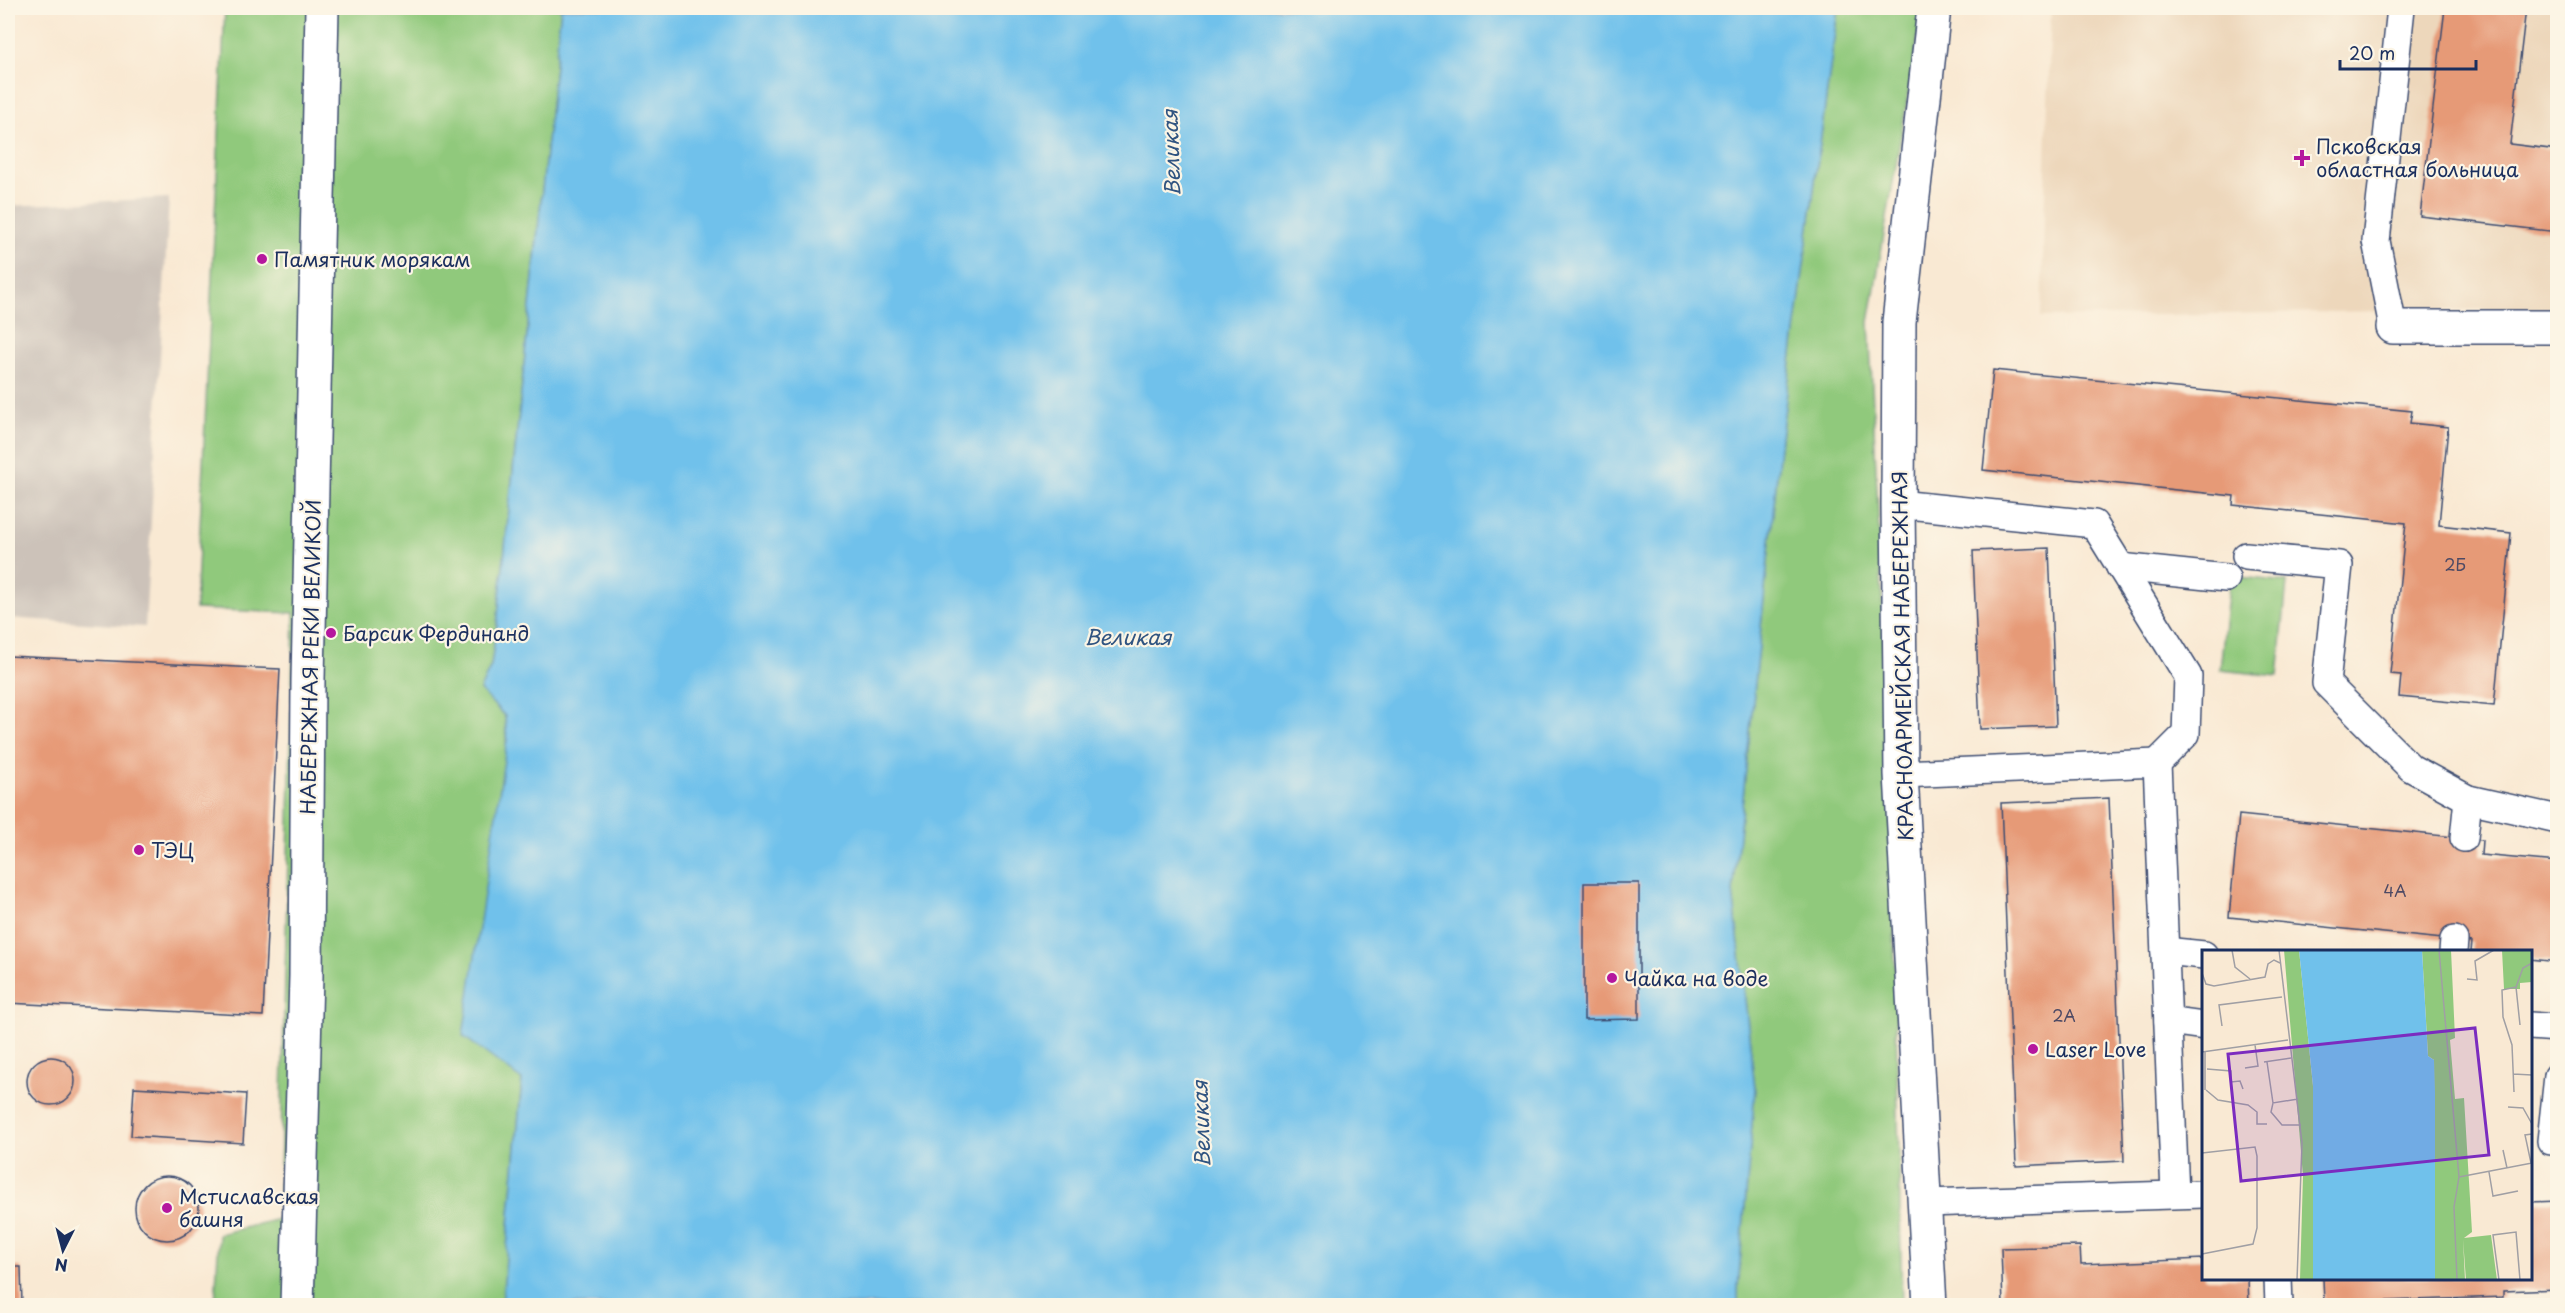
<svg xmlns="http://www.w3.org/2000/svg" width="2565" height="1313" font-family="'Playpen Sans',sans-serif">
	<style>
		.built { fill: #edd7bb }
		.industrial { fill: #ccc2b9 }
		.green { fill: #90c97c; stroke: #567c6d; stroke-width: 1.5 }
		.water { fill: #70c1eb; stroke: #4678a4; stroke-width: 1.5 }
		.building { fill: #e69a77 }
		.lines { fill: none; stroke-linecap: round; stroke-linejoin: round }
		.lane-casing { stroke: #3c4b70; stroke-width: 30 }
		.street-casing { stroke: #3c4b70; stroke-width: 36 }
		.lane { stroke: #fff; stroke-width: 27 }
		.street { stroke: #fff; stroke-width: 33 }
		.poi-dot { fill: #b5179e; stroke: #fcf5e5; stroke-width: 2 }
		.labels { text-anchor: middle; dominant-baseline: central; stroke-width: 4.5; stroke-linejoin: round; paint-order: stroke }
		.number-label { font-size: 16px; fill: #4e4a64 }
		.poi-label { font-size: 20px; fill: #1b2f5e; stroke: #fcf5e5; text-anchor: start }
		.street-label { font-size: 20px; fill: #1b2f5e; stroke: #fcf5e5 }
		.water-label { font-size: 21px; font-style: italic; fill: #305481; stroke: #fcf5e5 }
		.inset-road { fill: none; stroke: #a09fa4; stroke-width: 1.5 }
		.view { fill: #7b2cbf; fill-opacity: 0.15; stroke: #7b2cbf; stroke-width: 3 }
		.inset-edge { fill: none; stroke: #1b2f5e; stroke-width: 3 }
	</style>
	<rect width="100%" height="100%" fill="#fcf5e5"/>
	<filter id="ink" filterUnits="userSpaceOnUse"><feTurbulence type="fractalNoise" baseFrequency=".0167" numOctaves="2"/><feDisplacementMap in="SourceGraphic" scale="12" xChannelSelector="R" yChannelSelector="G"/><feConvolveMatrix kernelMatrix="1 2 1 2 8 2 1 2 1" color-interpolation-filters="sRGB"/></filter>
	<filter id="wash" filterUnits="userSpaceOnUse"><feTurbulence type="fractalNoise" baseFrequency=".008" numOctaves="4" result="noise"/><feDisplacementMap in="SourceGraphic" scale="24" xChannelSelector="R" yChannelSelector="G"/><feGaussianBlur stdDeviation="1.35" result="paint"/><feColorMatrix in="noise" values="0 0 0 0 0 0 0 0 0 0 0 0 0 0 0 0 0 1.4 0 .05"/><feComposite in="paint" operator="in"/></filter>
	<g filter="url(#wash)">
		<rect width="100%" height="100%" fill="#f9e9d3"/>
		<!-- built -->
		<path class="built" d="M 2051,8 L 2557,8 L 2557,308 L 2041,317 Z"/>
		<!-- industrial -->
		<path class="industrial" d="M 169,198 L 145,627 L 8,618 L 8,206 Z"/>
		<!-- green -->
		<g class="green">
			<path d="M 225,8 L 561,8 L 497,625 L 491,666 L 480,690 L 505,716 L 522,1079 L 502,1305 L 215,1305 L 219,1234 L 279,1219 L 294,613 L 196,609 Z"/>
			<path d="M 1838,8 L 1923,8 L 1869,322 L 1891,784 L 1902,1305 L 1738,1306 L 1738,1287 L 1755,1089 L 1733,892 L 1781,437 Z"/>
			<path d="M 2230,576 L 2287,582 L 2278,676 L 2220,670 Z"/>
		</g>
		<!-- water -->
		<path class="water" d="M 561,8 L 1838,8 L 1781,437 L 1733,892 L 1755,1089 L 1738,1287 L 1738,1305 L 502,1305 L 522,1080 L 463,1036 L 507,740 L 505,716 L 480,690 L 491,666 L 497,625 Z"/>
		<g id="blocks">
			<!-- building -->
			<g class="building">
				<path d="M 2445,8 L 2526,8 L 2510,144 L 2558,150 L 2558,232 L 2420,216 Z"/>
				<path d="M 1993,370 L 2412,411 L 2410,423 L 2448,427 L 2439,525 L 2511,533 L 2494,706 L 2399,697 L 2401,675 L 2390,674 L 2406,523 L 2233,505 L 2234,496 L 1983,470 Z"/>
				<path d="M 2049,548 L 2056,726 L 1980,729 L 1973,551 Z"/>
				<path d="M 8,656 L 280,669 L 263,1016 L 8,1003 Z"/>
				<path d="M 2109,798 L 2124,1161 L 2016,1166 L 2001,803 Z"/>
				<path d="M 2239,815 L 2482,840 L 2481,855 L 2558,862 L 2558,962 L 2530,959 L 2530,952 L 2471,952 L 2472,942 L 2229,917 Z"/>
				<path d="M 1584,883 L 1639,883 L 1639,1019 L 1584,1020 Z"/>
				<circle cx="51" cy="1081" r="24"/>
				<path d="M 134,1087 L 246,1094 L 243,1143 L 131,1136 Z"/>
				<circle cx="167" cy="1208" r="32"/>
				<path d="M 2558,1201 L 2558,1289 L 2503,1291 L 2503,1297 L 2324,1303 L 2323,1278 L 2530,1278 L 2530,1202 Z"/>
				<path d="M 2080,1246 L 2081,1264 L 2204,1259 L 2204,1278 L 2248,1278 L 2249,1306 L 2003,1306 L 2001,1248 Z"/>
				<path d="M 8,1267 L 21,1267 L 22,1306 L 8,1306 Z"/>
			</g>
		</g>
	</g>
	<g filter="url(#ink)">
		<use href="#blocks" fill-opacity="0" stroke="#3c4b70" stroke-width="1.5"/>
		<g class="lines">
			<defs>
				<g id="lane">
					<path d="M 2393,327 L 2376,241 L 2401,8"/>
					<path d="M 1898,504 L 2094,524 L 2188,676 L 2186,734 L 2157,763"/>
					<path d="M 2246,556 L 2339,565 L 2326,683 L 2411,768 L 2468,799 L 2558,819"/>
					<path d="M 2120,567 L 2226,578"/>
					<path d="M 1901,774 L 2157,763 L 2175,1194"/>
					<path d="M 2464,838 L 2468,799"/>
					<path d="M 2165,951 L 2204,955"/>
					<path d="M 2453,952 L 2454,940"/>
					<path d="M 2168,1021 L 2204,1026"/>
					<path d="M 2530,1026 L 2558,1028"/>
					<path d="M 2558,1076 L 2551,1141 L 2558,1142"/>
					<path d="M 1926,1203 L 2204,1194"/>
					<path d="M 2278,1278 L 2279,1306"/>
				</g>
				<g id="street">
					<path d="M 2393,327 L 2558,327"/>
					<path d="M 297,1306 L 306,976 L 308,680 L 322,8"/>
					<path d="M 1930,1306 L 1901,774 L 1898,504 L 1899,322 L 1934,8"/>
				</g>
			</defs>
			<!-- lane casing -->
			<use href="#lane" class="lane-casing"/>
			<!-- street casing -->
			<use href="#street" class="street-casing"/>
			<!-- lane -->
			<use href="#lane" class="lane"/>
			<!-- street -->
			<use href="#street" class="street"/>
		</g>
	</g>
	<!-- markers -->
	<g class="poi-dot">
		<path d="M2299 149h6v6h6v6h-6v6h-6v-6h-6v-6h6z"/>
		<circle cx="262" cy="259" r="6"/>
		<circle cx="331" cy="633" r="6"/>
		<circle cx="139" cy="850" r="6"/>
		<circle cx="1612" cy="978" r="6"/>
		<circle cx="2033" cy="1049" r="6"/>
		<circle cx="167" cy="1208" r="6"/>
	</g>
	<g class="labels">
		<!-- number labels -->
		<g class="number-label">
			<text x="2455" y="564">2Б</text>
			<text x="2395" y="890">4А</text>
			<text x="2064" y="1015">2А</text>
		</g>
		<!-- poi labels -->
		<g class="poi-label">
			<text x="2316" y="146">Псковская<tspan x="2316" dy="23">областная больница</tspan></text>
			<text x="274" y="259">Памятник морякам</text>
			<text x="343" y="633">Барсик Фердинанд</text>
			<text x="151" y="850">ТЭЦ</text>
			<text x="1624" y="978">Чайка на воде</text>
			<text x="2045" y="1049">Laser Love</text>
			<text x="179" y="1196">Мстиславская<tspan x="179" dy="23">башня</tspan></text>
		</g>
		<!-- street labels -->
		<g class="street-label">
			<text transform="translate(1902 656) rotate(-91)">КРАСНОАРМЕЙСКАЯ НАБЕРЕЖНАЯ</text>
			<text transform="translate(310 657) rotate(-89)">НАБЕРЕЖНАЯ РЕКИ ВЕЛИКОЙ</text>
		</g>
		<!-- water labels -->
		<g class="water-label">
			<text transform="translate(1170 153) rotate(-92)">Великая</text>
			<text x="1128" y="636">Великая</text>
			<text transform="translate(1200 1124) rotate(-92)">Великая</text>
		</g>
	</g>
	<!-- overview -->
	<g transform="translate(2202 950)">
		<rect width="330" height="330" fill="#f9e9d3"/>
		<path d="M 82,0 L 97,0 L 111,136 L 111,330 L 98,330 L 101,226 ZM 220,0 L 249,0 L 253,88 L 248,90 L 253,149 L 262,148 L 270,282 L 262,288 L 289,285 L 295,330 L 264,330 L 261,289 L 263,330 L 233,330 L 232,110 L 226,106 ZM 300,0 L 330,0 L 330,32 L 318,33 L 318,39 L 302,39 Z" fill="#90c97c"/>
		<path d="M 97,0 L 220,0 L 226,106 L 232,110 L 233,143 L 233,330 L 111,330 L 111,136 Z" fill="#70c1eb"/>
		<path class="inset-road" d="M 30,0 L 33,17 L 48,29M 77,0 L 100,193 L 95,330M 237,0 L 257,227 L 252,257 L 255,330M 0,23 L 4,34 L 12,36 L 63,27 L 66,14 L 72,10 L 78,13M 265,29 L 275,30 L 273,11 L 292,0M 318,75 L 314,37 L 321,18 L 330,13M 20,76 L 17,55 L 80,47M 0,102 L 86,90M 62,112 L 89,108M 65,112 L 71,153 L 96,149M 43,118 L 56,116 L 53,95M 5,119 L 29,121 L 29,132 L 38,131 L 41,139M 311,124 L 330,125M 3,140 L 3,102M 4,140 L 16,150 L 46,155 L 55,162 L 55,174 L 65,174M 312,142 L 310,95 L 301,67 L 300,40 L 314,37M 71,153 L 69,162 L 80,175 L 99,175M 306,157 L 321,158 L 330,174M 301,200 L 305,218M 0,203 L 53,197 L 55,206 L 55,278 L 51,294 L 0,304M 329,213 L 323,185 L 330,184M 287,222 L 291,246 L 316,241M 257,227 L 330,213M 297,330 L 291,285 L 314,282 L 318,330"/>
		<path class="view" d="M 273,78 L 287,205 L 39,231 L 26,104 Z"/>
		<rect width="330" height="330" class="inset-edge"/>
	</g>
	<!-- margin -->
	<rect width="2565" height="1313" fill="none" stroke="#fcf5e5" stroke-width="30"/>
	<!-- north arrow -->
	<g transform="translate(63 1250) rotate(186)" stroke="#fcf5e5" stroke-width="4.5" paint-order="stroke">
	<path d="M0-4.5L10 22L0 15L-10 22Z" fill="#1b2f5e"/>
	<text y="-9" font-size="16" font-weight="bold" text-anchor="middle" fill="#1b2f5e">N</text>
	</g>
	<!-- scale -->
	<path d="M2340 60v9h136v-9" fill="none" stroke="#1b2f5e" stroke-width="3"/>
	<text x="2349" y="60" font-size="18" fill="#1b2f5e" stroke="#fcf5e5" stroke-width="4.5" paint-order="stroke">20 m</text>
</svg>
